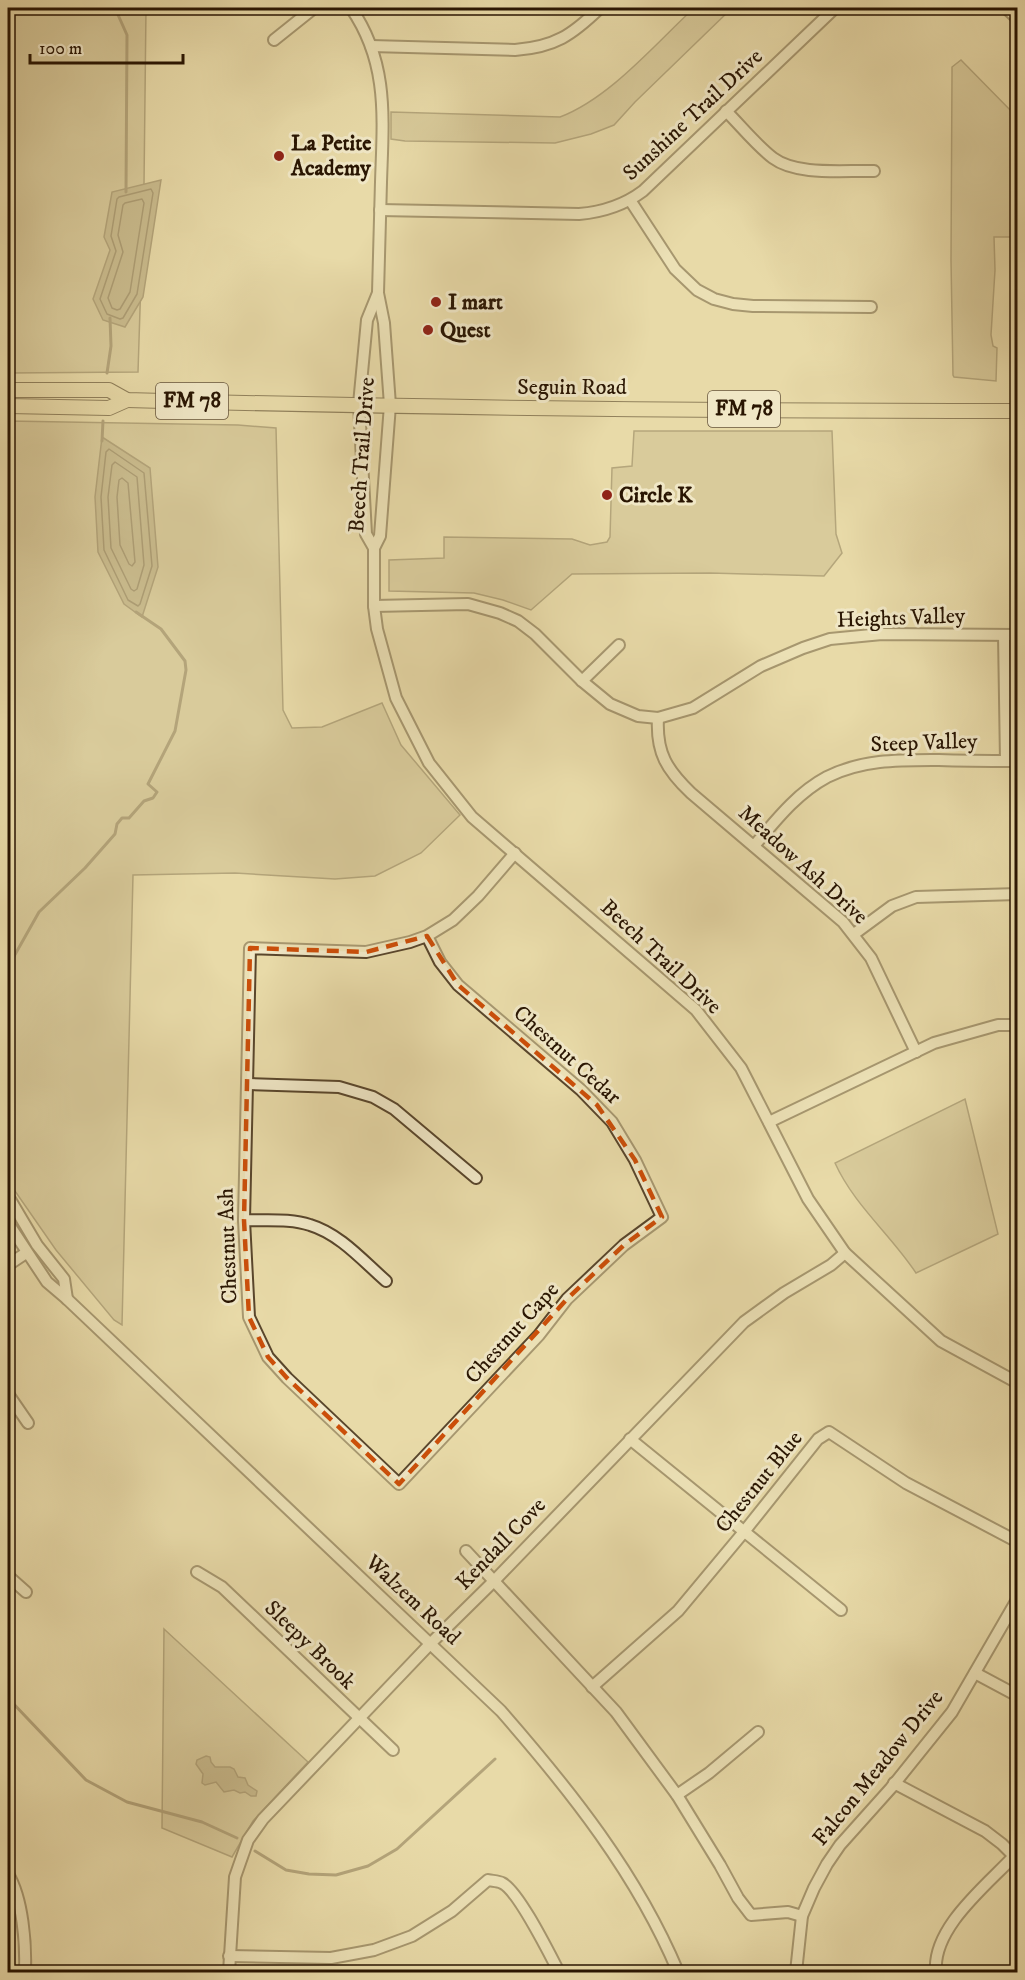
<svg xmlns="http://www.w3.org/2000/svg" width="1025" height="1980" font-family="'IM FELL DW Pica',serif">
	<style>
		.green { fill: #c8b98c; stroke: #786747; stroke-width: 1.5 }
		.water { fill: #a79770; stroke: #756344; stroke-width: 1.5 }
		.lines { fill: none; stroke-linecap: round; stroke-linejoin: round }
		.shore { stroke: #685639; stroke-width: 1.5 }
		.stream { stroke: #756344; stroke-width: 3 }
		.minor-casing { stroke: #59462c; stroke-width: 14 }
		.major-casing { stroke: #291502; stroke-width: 16 }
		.minor { stroke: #f0e7c6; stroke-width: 10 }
		.major { stroke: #e8daa8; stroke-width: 14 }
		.marked { fill: none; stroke: #cb4f0a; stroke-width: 4.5; stroke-dasharray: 12 8; stroke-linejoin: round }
		.poi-dot { fill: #8f2418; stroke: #f0e7c6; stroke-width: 2 }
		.labels { text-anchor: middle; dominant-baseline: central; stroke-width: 6; stroke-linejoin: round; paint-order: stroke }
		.shield { fill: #f0e7c6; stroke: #65543d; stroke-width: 1.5 }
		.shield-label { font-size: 21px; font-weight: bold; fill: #291502 }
		.street-label { font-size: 22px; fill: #291502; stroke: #f0e7c6 }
		.poi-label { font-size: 22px; font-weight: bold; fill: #291502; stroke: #f0e7c6; text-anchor: start }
	</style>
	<rect width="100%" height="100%" fill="#e8daa8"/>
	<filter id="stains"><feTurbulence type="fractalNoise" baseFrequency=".00333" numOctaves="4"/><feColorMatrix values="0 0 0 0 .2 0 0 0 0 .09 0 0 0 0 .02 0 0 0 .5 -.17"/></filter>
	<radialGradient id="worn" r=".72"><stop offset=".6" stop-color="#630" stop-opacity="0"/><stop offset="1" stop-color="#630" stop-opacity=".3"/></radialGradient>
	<!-- green -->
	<g class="green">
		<path d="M 8,8 L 146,8 L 144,184 L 138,372 L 8,373 Z"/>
		<path d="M 694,8 L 732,8 L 635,102 L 614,125 L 591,134 L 555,143 L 405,141 L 391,139 L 391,112 L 560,117 C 610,98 655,44 694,8 Z"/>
		<path d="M 961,60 L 1017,117 L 1017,237 L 994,237 L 995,270 L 991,335 L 993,346 L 997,348 L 996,381 L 954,377 L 953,375 L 951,260 L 952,75 L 952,67 Z"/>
		<path d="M 8,421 L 238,425 L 276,428 L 283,710 L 292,728 L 322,727 L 382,703 L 401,745 L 460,815 L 421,853 L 375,876 L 335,879 L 235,873 L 133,875 L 122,1325 L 114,1320 L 56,1250 L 8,1181 Z"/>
		<path d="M 634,431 L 832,431 L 836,534 L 842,553 L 824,576 L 710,573 L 572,574 L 531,610 L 503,600 L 474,593 L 389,591 L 389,560 L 444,558 L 444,537 L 572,539 L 590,545 L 607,542 L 610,537 L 612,468 L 632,466 Z"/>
		<path d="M 965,1099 L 998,1234 L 916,1273 C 891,1235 854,1205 835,1163 Z"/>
		<path d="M 164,1629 L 308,1762 L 253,1821 L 232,1857 L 162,1828 Z"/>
	</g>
	<!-- water -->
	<g class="water">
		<path d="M 161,180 L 143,297 L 125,327 L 103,320 L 93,299 L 110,250 L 104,237 L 112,192 Z"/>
		<path d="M 102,437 L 150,468 L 158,567 L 142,617 L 124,604 L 98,552 L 95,497 Z"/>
		<path d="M 206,1756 L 210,1757 L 211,1762 L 215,1767 L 230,1767 L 234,1769 L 238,1777 L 245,1778 L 248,1785 L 257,1791 L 256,1796 L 251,1796 L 245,1792 L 240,1793 L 234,1790 L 224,1792 L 216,1782 L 205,1785 L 202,1783 L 203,1774 L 196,1764 L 197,1760 Z"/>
	</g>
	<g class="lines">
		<!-- shore -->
		<g class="shore">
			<path d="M 151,189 L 153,193 L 137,294 L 123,318 L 120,319 L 107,314 L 100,299 L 116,251 L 111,236 L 117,199 L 119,197 Z"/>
			<path d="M 142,199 L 144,203 L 130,292 L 120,309 L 117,310 L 112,308 L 108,298 L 123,252 L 118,235 L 123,205 L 125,203 Z"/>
			<path d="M 109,449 L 144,473 L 152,566 L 140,604 L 138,606 L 128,600 L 104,550 L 101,497 L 106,452 Z"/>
			<path d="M 115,462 L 137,477 L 144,565 L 137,589 L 134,591 L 131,589 L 111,548 L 108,497 L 112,465 Z"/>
			<path d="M 122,478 L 128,483 L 135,562 L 132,566 L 129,564 L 120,545 L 117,497 L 119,480 Z"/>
		</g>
		<!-- stream -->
		<g class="stream">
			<path d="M 115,8 L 127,35 L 126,192"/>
			<path d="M 107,373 L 111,346 L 110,318"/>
			<path d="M 102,441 L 103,421"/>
			<path d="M 8,967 L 39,912 L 85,868 L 115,834 L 117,824 L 122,818 L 129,818 L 144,801 L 153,798 L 157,792 L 148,784 L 175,731 L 186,670 L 185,661 L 161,629 L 136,612"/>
			<path d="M 8,1698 L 86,1780 L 127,1802 L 202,1822 L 237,1838"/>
			<path d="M 255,1851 L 286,1870 L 309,1874 L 336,1875 L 368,1866 L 397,1849 L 495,1759"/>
		</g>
		<defs>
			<g id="minor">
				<path d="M 351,8 C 389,63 383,118 381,182 C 380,219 379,256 378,293 L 384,323 L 390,405 L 380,536 L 374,548 L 374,606 L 377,629 L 396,698 L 429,763 L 472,817 L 696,1010 L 741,1068 L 808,1199 L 845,1253 L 941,1341 L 1018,1383"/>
				<path d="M 1006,8 L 1018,19"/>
				<path d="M 274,40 L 314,8"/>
				<path d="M 371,46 L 515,50 C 555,47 572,35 600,8"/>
				<path d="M 726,111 C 741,126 756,145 773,158 C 797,176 844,170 874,171"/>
				<path d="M 630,200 L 675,269 L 697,290 L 714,299 L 733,304 L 753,306 L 871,307"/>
				<path d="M 380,210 L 579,214 C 603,212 623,206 643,191 L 835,8"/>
				<path d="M 374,548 L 366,534 L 359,404 L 367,320 L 378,293"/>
				<path d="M 374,606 L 468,604 L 500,613 L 518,621 L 535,634 L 582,681 L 610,704 L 638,716 L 658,718 L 693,708 L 761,666 L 803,648 L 830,639 L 882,634 L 1018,635"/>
				<path d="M 1004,635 L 1006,761"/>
				<path d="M 582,681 L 619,645"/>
				<path d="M 658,718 C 656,753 667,770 691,793 L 843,922 L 871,958 L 916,1052"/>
				<path d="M 754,846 C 776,820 797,793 827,777 C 863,759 901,760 939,760 C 965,761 991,761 1018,761"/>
				<path d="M 854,934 L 892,906 L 916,897 L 1018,894"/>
				<path d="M 427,936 L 440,962 L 458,985 L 581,1090 L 612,1122 L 635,1160 L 662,1217 L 624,1245 L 567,1299 L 539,1335 L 399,1484 L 287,1378 L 268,1357 L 249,1317 L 244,1220 L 250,948 L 366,952 L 410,942 L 427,936 L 453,920 L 478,896 L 515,853"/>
				<path d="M 248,1084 L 339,1087 L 373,1097 L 394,1109 L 476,1178"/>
				<path d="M 769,1122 L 934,1043 L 998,1025 L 1018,1025"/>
				<path d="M 8,1196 L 37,1245 L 64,1279 L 67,1299"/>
				<path d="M 244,1220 C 266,1221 290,1218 310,1225 C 340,1234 363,1261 386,1281"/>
				<path d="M 8,1223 L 47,1282 L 67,1299 L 501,1711 C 570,1790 637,1874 678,1972"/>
				<path d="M 8,1265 L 26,1253"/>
				<path d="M 8,1394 L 28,1423"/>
				<path d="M 630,1439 L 841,1610"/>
				<path d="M 466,1551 L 616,1712 L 677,1795 L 720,1865 L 738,1898 L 751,1915 L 788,1912 L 802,1916"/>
				<path d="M 197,1572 L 222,1587 L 393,1750"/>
				<path d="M 8,1576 L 26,1592"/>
				<path d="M 975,1673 L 1018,1696"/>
				<path d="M 592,1687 L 678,1611 L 743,1533 L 818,1439 L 829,1432 L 906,1483 L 1018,1542"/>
				<path d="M 894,1783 L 985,1831 L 1002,1844 L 1018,1860"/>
				<path d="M 677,1795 L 709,1773 L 758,1732"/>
				<path d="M 8,1874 C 23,1899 26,1944 25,1972"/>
				<path d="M 229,1956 L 331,1958 L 374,1950 L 412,1936 L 452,1911 L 488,1880 C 492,1881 498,1881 502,1883 C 518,1890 550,1955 559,1972"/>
				<path d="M 229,1972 L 235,1877 L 248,1840 L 263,1819 L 431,1643 L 494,1581 L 744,1322 L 784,1293 L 831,1265 L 845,1253"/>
				<path d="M 796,1972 L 802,1916 L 814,1888 L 827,1864 L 840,1845 L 891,1788 L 952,1712 L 1018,1598"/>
				<path d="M 936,1972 C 932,1928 986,1886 1014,1856"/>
			</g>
			<g id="major">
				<path d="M 8,390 L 109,390 L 127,400 C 423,408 721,411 1018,411"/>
				<path d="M 8,406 L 109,408 L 127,400"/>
			</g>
		</defs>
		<!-- minor casing -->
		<use href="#minor" class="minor-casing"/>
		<!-- major casing -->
		<use href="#major" class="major-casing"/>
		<!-- minor -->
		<use href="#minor" class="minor"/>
		<!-- major -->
		<use href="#major" class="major"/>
	</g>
	<!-- marked area -->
	<path d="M0 0H1025V1980H0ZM 427,936 L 458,985 L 597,1105 L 635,1160 L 662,1217 L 624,1245 L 567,1299 L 399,1484 L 287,1378 L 268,1357 L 249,1317 L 244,1220 L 250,948 L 366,952 Z" fill="#e8daa8" fill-opacity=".55" fill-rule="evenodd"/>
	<path class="marked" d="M 427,936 L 458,985 L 597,1105 L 635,1160 L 662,1217 L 624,1245 L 567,1299 L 399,1484 L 287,1378 L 268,1357 L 249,1317 L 244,1220 L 250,948 L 366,952 Z"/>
	<!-- markers -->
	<g class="poi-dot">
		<circle cx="279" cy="156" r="6"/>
		<circle cx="436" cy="302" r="6"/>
		<circle cx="428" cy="330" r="6"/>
		<circle cx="607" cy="495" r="6"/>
	</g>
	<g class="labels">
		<!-- shield labels -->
		<g class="shield">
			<rect x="156" y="383" width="72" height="36" rx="4.5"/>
			<rect x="708" y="391" width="72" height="36" rx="4.5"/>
		</g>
		<g class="shield-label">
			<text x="192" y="401">FM 78</text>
			<text x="744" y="409">FM 78</text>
		</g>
		<!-- street labels -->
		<g class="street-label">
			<text transform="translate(693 115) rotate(-43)">Sunshine Trail Drive</text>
			<text x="572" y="387">Seguin Road</text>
			<text transform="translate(362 455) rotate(-86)">Beech Trail Drive</text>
			<text transform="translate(901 618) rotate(-2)">Heights Valley</text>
			<text transform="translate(924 743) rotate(-2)">Steep Valley</text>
			<text transform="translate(803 865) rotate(42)">Meadow Ash Drive</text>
			<text transform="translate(661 957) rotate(43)">Beech Trail Drive</text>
			<text transform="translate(567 1055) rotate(42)">Chestnut Cedar</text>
			<text transform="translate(228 1246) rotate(-92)">Chestnut Ash</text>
			<text transform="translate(512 1333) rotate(-48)">Chestnut Cape</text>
			<text transform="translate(759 1482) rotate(-51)">Chestnut Blue</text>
			<text transform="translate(501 1544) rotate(-46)">Kendall Cove</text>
			<text transform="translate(413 1600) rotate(43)">Walzem Road</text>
			<text transform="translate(310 1645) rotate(44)">Sleepy Brook</text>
			<text transform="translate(878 1768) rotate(-51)">Falcon Meadow Drive</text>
		</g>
		<!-- poi labels -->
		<g class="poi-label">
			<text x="291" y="143">La Petite<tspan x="291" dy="25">Academy</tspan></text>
			<text x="448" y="302">I mart</text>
			<text x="440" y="330">Quest</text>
			<text x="619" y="495">Circle K</text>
		</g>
	</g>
	<!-- margin -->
	<rect width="1025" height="1980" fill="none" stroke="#e8daa8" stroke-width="30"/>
	<rect x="9" y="9" width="1007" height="1962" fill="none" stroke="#291502" stroke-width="3"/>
	<rect x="15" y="15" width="995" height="1950" fill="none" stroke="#291502" stroke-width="1.5"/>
	<!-- scale -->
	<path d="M30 54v9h153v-9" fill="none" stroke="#291502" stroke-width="3"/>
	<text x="39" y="54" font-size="18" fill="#291502" stroke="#f0e7c6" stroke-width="4.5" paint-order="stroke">100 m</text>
	<rect width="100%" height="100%" filter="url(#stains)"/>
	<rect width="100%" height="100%" fill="url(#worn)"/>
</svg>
